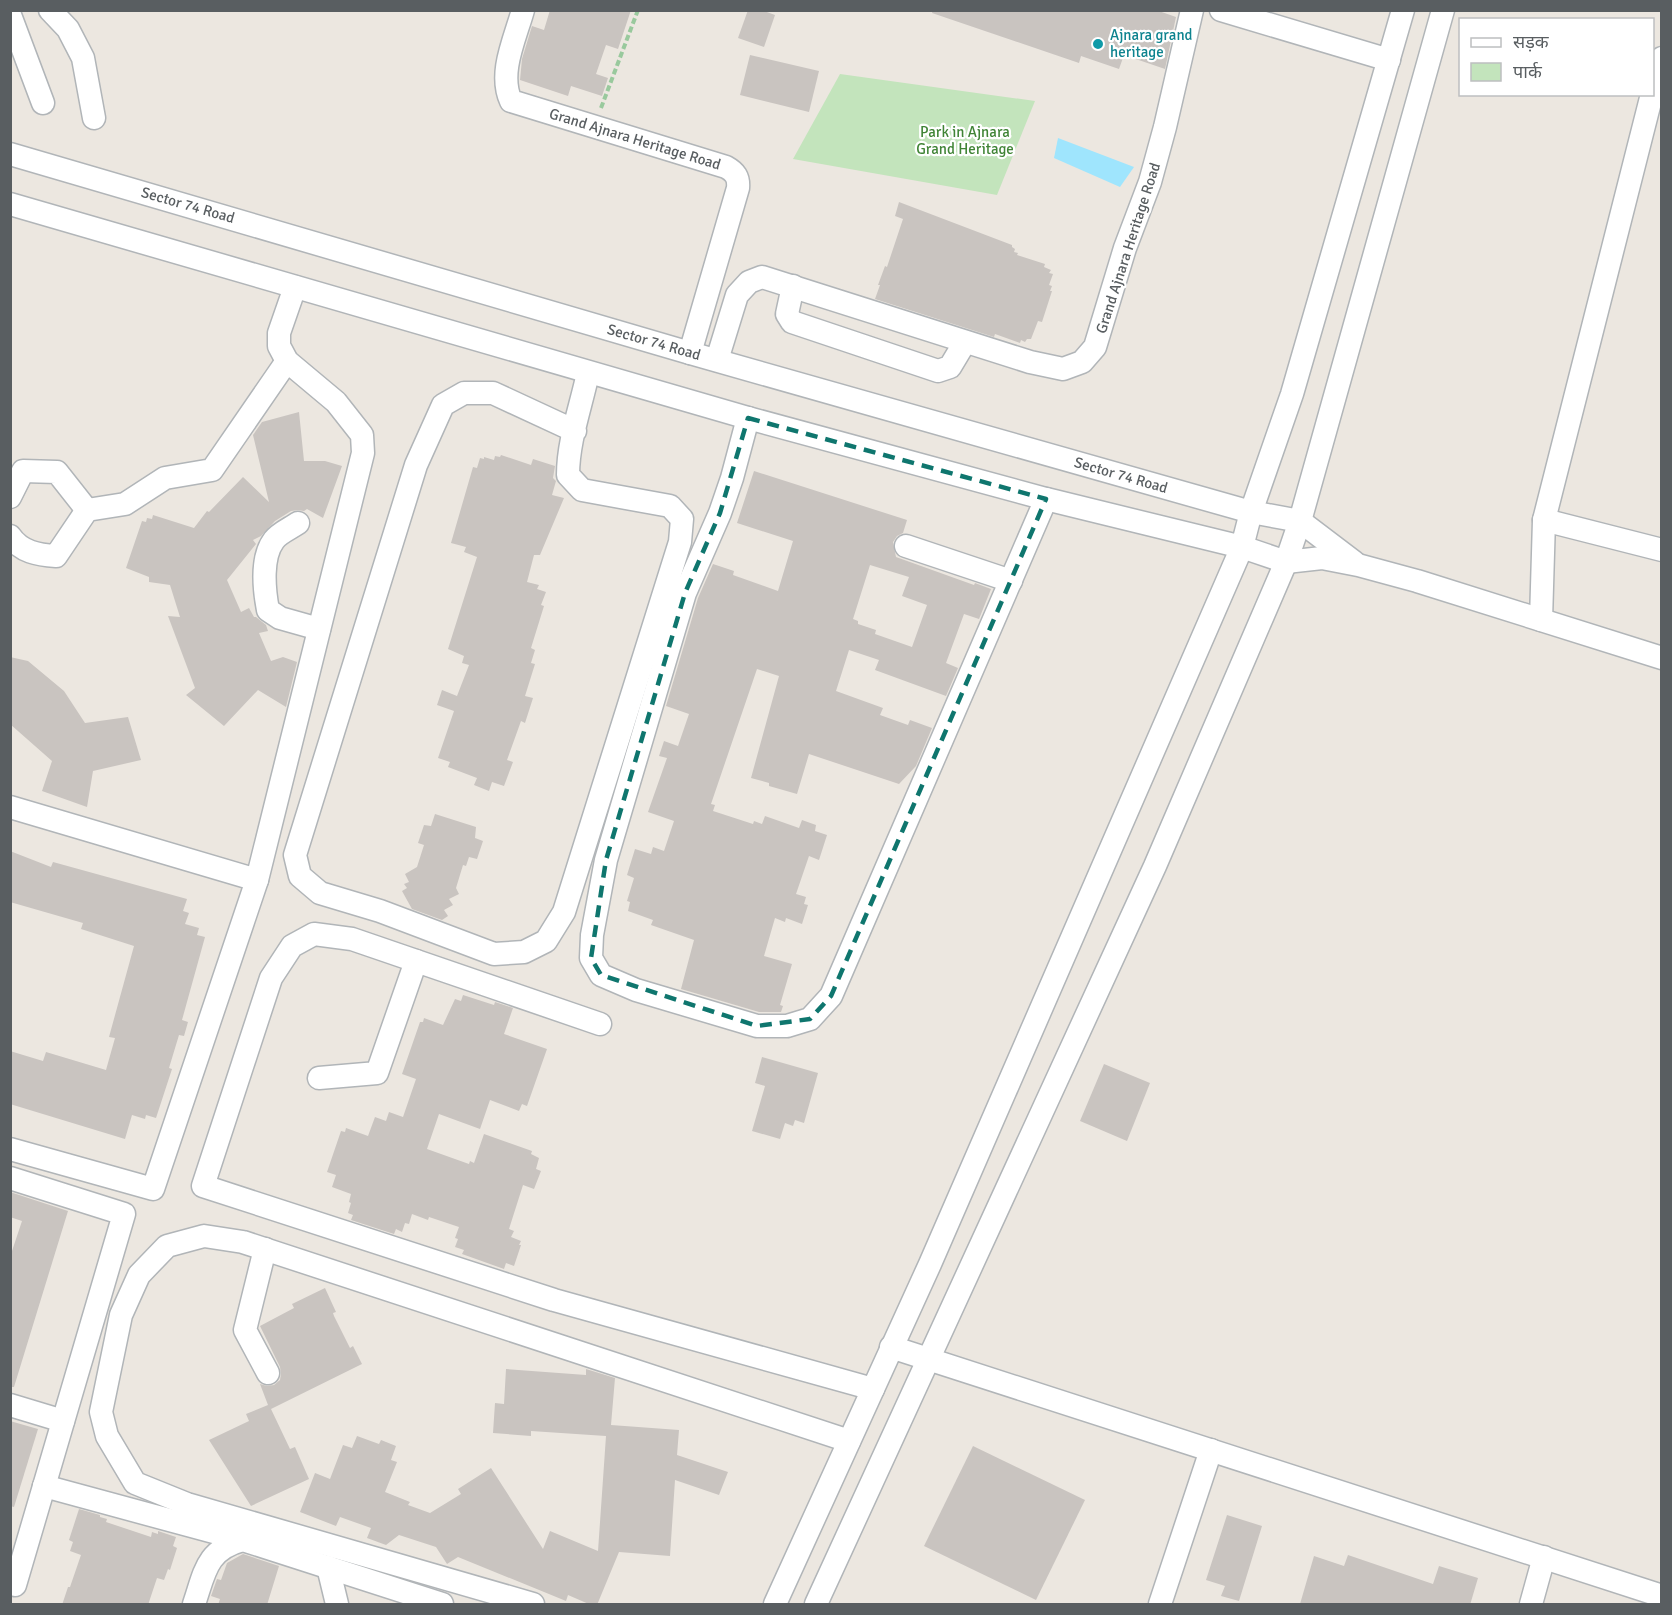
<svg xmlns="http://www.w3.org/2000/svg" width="1672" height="1615" font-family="Signika,'Noto Sans Devanagari',sans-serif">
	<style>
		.green { fill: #c3e4bc }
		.water { fill: #9fe5fd }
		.building { fill: #c9c4c0; fill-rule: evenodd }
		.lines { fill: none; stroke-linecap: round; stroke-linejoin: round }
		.minor-casing { stroke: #b1b5b8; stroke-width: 25 }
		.path { stroke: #99c99d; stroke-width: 4; stroke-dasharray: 6 3; stroke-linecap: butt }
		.minor { stroke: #fff; stroke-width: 22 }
		.marked { fill: none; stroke: #0f766e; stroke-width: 4.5; stroke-dasharray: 12 8; stroke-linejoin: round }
		.culture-dot { fill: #0f9aa8; stroke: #fff; stroke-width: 2 }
		.labels { text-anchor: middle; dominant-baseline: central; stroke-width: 4.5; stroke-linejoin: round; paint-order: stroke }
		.culture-label { font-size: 15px; fill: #0d838f; stroke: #fff; text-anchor: start }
		.park-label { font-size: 15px; fill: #408436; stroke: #fff }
		.street-label { font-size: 15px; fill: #595e61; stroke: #fff }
	</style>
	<rect width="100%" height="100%" fill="#ece7e0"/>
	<!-- green -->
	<path class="green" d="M 840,74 L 1035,101 L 997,195 L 793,159 Z"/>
	<!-- water -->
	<path class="water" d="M 1058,138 L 1134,167 L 1120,187 L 1054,158 Z"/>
	<!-- building -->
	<g class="building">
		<path d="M 550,10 L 631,10 L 618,49 L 606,45 L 596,74 L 608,78 L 602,96 L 571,86 L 568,96 L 520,80 L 522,59 L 532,26 L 544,30 Z"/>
		<path d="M 748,10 L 761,10 L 775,15 L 764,47 L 738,38 Z"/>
		<path d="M 933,10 L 1156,10 L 1176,17 L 1165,69 L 1124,55 L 1119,69 L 1081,56 L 1079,63 L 932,13 Z"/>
		<path d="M 750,55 L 819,71 L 809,112 L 740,95 Z"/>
		<path d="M 899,202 L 1012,245 L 1012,247 L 1015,249 L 1014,252 L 1018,253 L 1017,255 L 1045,264 L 1044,267 L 1051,270 L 1049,273 L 1053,274 L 1049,285 L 1052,286 L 1050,291 L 1052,291 L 1042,322 L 1038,321 L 1031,339 L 1027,339 L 1025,342 L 1021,340 L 1020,343 L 995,334 L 994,337 L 875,299 L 880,285 L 878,285 L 885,266 L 887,267 L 903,219 L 895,216 Z"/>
		<path d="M 299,412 L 304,461 L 325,461 L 342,466 L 323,518 L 307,509 L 304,511 L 298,510 L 291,511 L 275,521 L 261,536 L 253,540 L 256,544 L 227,580 L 241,612 L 249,608 L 254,617 L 256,617 L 266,625 L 268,631 L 259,633 L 271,661 L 283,657 L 297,662 L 286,707 L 258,690 L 224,726 L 186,695 L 195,688 L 168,616 L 180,617 L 170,585 L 149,582 L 149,577 L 126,568 L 142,521 L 146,522 L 147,518 L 152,519 L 153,515 L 194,528 L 207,511 L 209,512 L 243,477 L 269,502 L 253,435 L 262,422 Z"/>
		<path d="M 501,455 L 531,465 L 533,459 L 555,466 L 553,478 L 556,481 L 552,495 L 564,498 L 540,555 L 534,555 L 527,582 L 539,585 L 537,589 L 546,592 L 541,605 L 544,606 L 531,648 L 535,650 L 531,663 L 535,664 L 525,696 L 533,698 L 525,723 L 521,721 L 507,760 L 513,762 L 504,786 L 492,782 L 489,791 L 474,785 L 477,778 L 448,767 L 450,762 L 438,758 L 454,711 L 437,705 L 442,690 L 457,696 L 469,665 L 462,663 L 464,656 L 448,649 L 477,557 L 464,552 L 466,547 L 451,543 L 473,467 L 477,468 L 480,458 L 484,459 L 484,457 L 494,460 L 495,456 L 500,457 Z"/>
		<path d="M 754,471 L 907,520 L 903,533 L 897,536 L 893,542 L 896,557 L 974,585 L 975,583 L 991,589 L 979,619 L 964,614 L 946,663 L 958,668 L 946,696 L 875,670 L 879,660 L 849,650 L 836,691 L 883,708 L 880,715 L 908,725 L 910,720 L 932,728 L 916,766 L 899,784 L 809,754 L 797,794 L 769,786 L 769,783 L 751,778 L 779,676 L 757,669 L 711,804 L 715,805 L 713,811 L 753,824 L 754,821 L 762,824 L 765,816 L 799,828 L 802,820 L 816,825 L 815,831 L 827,835 L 819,860 L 809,856 L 796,894 L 806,897 L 804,904 L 808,905 L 802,924 L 786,918 L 785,922 L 775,918 L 764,956 L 792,964 L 780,1005 L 783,1006 L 781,1012 L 759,1012 L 681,989 L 694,940 L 651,925 L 653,920 L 628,911 L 630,902 L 627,901 L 634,878 L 627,875 L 635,849 L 651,854 L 653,847 L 664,851 L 674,821 L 648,812 L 667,758 L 659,756 L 664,741 L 678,746 L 689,714 L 666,706 L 698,598 L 713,564 L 734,571 L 733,575 L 778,591 L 793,541 L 737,523 ZM 870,565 L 909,577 L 902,596 L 927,605 L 912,647 L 875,634 L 876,630 L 858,624 L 858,621 L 853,619 Z"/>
		<path d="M 10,657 L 28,661 L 64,691 L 85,723 L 128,717 L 141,760 L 93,771 L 87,807 L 42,791 L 52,761 L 10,724 Z"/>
		<path d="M 435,814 L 476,827 L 475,838 L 483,841 L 477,859 L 469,857 L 466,866 L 463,865 L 456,888 L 459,894 L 449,899 L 453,905 L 444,910 L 448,916 L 442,920 L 412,909 L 402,891 L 407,888 L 404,884 L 409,882 L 405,874 L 417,867 L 424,845 L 418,843 L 424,825 L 431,826 Z"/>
		<path d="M 10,851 L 51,867 L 53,862 L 187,899 L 183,911 L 189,913 L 185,924 L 199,928 L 197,935 L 205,937 L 182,1020 L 188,1022 L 184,1036 L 179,1035 L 169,1068 L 172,1069 L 156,1118 L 146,1115 L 145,1119 L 132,1115 L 125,1139 L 10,1104 L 10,1051 L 43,1061 L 46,1052 L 106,1070 L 115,1038 L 109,1037 L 134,946 L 81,929 L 83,923 L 10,902 Z"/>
		<path d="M 463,995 L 494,1005 L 495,1002 L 513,1008 L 504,1034 L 547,1049 L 527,1106 L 522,1104 L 519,1111 L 490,1100 L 480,1129 L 439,1114 L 427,1149 L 469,1164 L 470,1161 L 474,1163 L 484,1134 L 532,1151 L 531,1154 L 539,1158 L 536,1169 L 541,1171 L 534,1189 L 523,1185 L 509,1229 L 514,1231 L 511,1237 L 521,1241 L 519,1245 L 521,1245 L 514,1266 L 506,1263 L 504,1269 L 462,1254 L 464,1250 L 455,1247 L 458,1239 L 455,1238 L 459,1227 L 429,1217 L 428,1220 L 412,1214 L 409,1224 L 405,1223 L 402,1232 L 396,1229 L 394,1234 L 351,1220 L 353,1215 L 348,1213 L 351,1203 L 349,1202 L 351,1194 L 332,1187 L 336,1175 L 327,1172 L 341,1131 L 345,1132 L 346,1128 L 368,1136 L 375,1117 L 386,1121 L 389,1112 L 403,1117 L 416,1079 L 402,1074 L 420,1022 L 423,1022 L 424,1018 L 443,1025 L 455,999 L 461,1001 Z"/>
		<path d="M 762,1057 L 818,1073 L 804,1123 L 795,1120 L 793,1126 L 785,1123 L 780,1139 L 752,1131 L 765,1086 L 755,1083 Z"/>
		<path d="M 1104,1064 L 1150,1083 L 1127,1141 L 1080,1121 Z"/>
		<path d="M 10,1192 L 68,1211 L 14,1387 L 10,1387 L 10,1257 L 22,1221 L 10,1217 Z"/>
		<path d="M 325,1288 L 336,1312 L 333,1313 L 334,1316 L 350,1348 L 353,1346 L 362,1364 L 271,1409 L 290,1449 L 295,1447 L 309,1479 L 251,1506 L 209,1440 L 249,1421 L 246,1414 L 268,1405 L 260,1384 L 267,1386 L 274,1385 L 280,1380 L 281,1374 L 280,1367 L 260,1326 L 294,1308 L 292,1304 Z"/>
		<path d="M 506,1369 L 586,1375 L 586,1369 L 615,1378 L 611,1425 L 679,1430 L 677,1455 L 728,1472 L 719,1495 L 675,1480 L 670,1556 L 619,1552 L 597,1605 L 591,1605 L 568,1595 L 566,1601 L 458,1557 L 447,1564 L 436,1547 L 399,1535 L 386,1545 L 367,1538 L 371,1528 L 340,1517 L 336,1526 L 300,1512 L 315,1473 L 330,1479 L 343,1445 L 352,1448 L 357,1436 L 379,1444 L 381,1440 L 396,1446 L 391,1460 L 397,1462 L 385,1492 L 410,1502 L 408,1505 L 430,1513 L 461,1494 L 458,1489 L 491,1468 L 543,1549 L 550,1531 L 598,1551 L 606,1436 L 531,1431 L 531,1436 L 493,1433 L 495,1403 L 504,1404 Z"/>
		<path d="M 10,1421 L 38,1429 L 14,1507 L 10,1506 Z"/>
		<path d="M 973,1446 L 1085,1500 L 1036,1600 L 924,1546 Z"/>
		<path d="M 79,1509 L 100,1515 L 100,1517 L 107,1519 L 106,1522 L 151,1537 L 152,1532 L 158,1534 L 158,1531 L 176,1537 L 173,1546 L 177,1548 L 170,1570 L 168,1569 L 164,1580 L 157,1578 L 148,1605 L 62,1605 L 68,1587 L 70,1587 L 81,1555 L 70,1551 L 73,1542 L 69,1540 Z"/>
		<path d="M 1227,1515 L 1262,1526 L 1239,1601 L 1221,1596 L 1225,1586 L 1206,1580 Z"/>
		<path d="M 243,1554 L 279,1566 L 267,1605 L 218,1605 L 220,1599 L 211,1596 L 217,1579 L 221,1580 L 227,1563 Z"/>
		<path d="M 1348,1555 L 1433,1584 L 1439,1566 L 1478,1578 L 1470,1605 L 1300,1604 L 1314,1556 L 1344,1566 Z"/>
	</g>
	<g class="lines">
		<defs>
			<g id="minor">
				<path d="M 50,10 L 68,29 L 83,58 L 94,118"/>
				<path d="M 523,10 C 515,39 498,73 511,101 L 726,167 C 735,172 739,177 738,188 L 690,353"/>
				<path d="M 1221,10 L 1389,60"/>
				<path d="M 10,15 L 43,103"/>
				<path d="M 1652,93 L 1662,58"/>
				<path d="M 10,154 L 690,353 L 1251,512 L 1300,521 L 1354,562"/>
				<path d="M 10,204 L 748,418 L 1046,499 L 1242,547 L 1286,562 L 1322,558 L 1358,565 L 1417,581 L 1662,658"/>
				<path d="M 793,286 L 787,314 L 792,322 L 938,371 L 950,367 L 965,342"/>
				<path d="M 717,360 L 737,295 L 749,282 L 762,277 L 1030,362 L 1063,369 L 1082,362 L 1095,347 L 1125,248 L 1150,182 L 1165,127 L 1192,10"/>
				<path d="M 748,418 L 732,478 L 720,513 L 685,593 L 606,860 L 592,935 L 591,958 L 601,975 L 636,990 L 757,1026 L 787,1026 L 810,1019 L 831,996 L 1046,499"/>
				<path d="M 575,431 L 493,393 L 464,393 L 443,405 L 416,465 L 295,855 L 300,876 L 320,893 L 380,911 L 494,954 L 524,952 L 546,941 L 564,912 L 680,542 L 682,519 L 670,506 L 582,490 L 568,475 C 568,441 581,406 588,373"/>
				<path d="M 10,497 L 23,471 L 57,472 L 87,510"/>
				<path d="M 1544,520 L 1662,550"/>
				<path d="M 298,523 C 291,528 279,533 274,540 C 261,557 264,589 268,610 L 280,618 L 319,629"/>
				<path d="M 10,536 C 21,552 38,555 56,556 L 87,510 L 125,504 L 165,478 L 212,470 L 287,361"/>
				<path d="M 906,546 L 1011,581"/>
				<path d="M 1541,620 L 1544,520 L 1652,94"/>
				<path d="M 10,807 L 257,880"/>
				<path d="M 600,1024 L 352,939 L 314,934 L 292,946 L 271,978 L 203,1186 L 554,1300 L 873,1389"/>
				<path d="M 319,1078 L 377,1073 L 416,961"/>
				<path d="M 10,1149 L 153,1189 L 257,880 L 363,453 L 362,435 L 336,402 L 287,361 L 279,346 L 279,333 L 295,287"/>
				<path d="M 10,1178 L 124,1214 L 15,1585 L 10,1583"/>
				<path d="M 265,1249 L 245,1330 L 268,1373"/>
				<path d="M 891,1347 L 1662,1596"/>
				<path d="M 10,1405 L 63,1421"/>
				<path d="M 44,1486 L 243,1540"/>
				<path d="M 328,1567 L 337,1604"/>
				<path d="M 194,1604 C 205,1572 206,1550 243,1540 L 442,1604"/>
				<path d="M 533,1604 L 187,1504 L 135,1483 L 107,1436 L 101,1412 L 121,1315 L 139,1275 L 167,1246 L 204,1236 L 243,1242 L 849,1441"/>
				<path d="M 775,1604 L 930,1264 L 1242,547 L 1251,512 L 1292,394 L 1403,10"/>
				<path d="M 816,1604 L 1155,866 L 1286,562 L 1300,521 L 1443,10"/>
				<path d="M 1160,1604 L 1211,1450"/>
				<path d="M 1531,1604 L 1544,1557"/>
			</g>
		</defs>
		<!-- minor casing -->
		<use href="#minor" class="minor-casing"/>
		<!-- path -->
		<path class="path" d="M 601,108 L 638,10"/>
		<!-- minor -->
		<use href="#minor" class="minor"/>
	</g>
	<!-- marked area -->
	<path class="marked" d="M 748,418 L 1046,499 L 831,996 L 810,1019 L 757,1026 L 601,975 L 591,958 L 606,860 L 685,593 L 720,513 Z"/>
	<!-- markers -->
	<circle class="culture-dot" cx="1098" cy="44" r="6"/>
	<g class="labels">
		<!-- culture labels -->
		<g class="culture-label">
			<text x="1110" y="35">Ajnara grand<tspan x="1110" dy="17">heritage</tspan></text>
		</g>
		<!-- park labels -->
		<g class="park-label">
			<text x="965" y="132">Park in Ajnara<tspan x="965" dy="17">Grand Heritage</tspan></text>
		</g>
		<!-- street labels -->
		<g class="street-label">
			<text transform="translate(635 139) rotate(17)">Grand Ajnara Heritage Road</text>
			<text transform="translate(188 205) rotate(16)">Sector 74 Road</text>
			<text transform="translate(1128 248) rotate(-72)">Grand Ajnara Heritage Road</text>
			<text transform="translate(654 342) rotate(16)">Sector 74 Road</text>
			<text transform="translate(1121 475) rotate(16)">Sector 74 Road</text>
		</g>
	</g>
	<!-- border -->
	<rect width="1672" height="1615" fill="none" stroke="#595e61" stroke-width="24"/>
	<!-- legend -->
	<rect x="1459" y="18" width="195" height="78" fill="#ffffff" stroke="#bdbfc0" stroke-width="1.5"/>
	<rect x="1471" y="38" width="30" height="9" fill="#ffffff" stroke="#bdbfc0" stroke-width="1.5"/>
	<text x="1513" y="48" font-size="18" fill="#595e61">सड़क</text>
	<rect x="1471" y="63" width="30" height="18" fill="#c3e4bc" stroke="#bdbfc0" stroke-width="1.5"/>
	<text x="1513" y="78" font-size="18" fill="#595e61">पार्क</text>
</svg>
